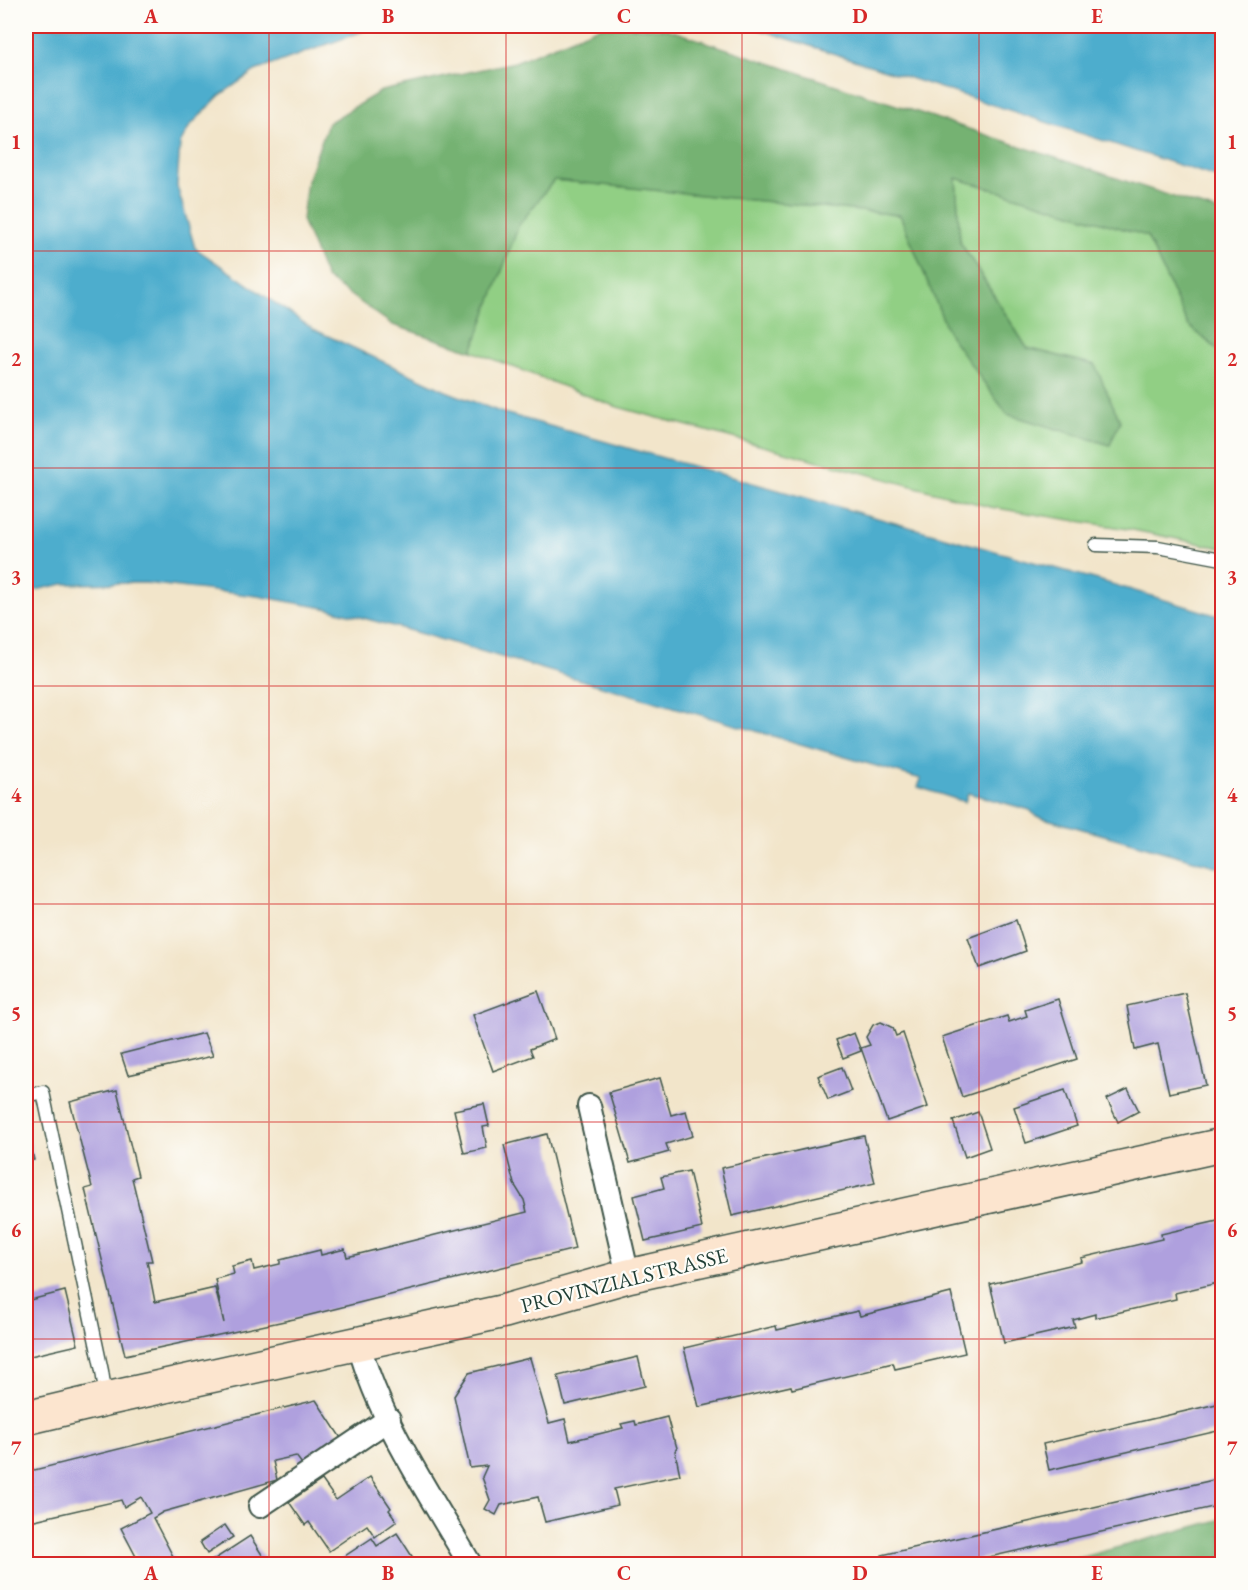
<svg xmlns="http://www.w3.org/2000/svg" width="1248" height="1590" font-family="'EB Garamond',serif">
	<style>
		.green { fill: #91cf84; stroke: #58865c; stroke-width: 1.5 }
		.forest { fill: #74b272; stroke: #4a7853; stroke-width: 1.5 }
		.water { fill: #4eadcd; stroke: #367580; stroke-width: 1.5 }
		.building { fill: #afa0de }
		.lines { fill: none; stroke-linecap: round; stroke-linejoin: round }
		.service-casing { stroke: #3f564a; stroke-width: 15 }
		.minor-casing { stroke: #3f564a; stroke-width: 26 }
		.secondary-casing { stroke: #3f564a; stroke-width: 36 }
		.service { stroke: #fff; stroke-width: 12 }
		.minor { stroke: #fff; stroke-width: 22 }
		.secondary { stroke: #fce5cf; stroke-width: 33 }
		.grid { fill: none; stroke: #d62828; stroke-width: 1.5; stroke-opacity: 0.55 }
		.labels { text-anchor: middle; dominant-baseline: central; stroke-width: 4.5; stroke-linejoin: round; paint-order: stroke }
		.street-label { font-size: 21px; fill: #1f3d34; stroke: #fdfcf7 }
		.neatline { fill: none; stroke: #d62828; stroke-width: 2 }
		.grid-label { font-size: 20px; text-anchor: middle; font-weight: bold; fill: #d62828 }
	</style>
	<rect width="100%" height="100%" fill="#fdfcf7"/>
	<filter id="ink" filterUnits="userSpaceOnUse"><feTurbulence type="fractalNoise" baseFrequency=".0167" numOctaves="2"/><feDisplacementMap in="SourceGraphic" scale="12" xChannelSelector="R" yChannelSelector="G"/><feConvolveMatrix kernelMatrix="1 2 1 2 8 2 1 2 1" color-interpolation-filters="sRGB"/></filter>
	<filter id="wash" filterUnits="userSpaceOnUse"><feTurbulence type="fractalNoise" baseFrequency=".008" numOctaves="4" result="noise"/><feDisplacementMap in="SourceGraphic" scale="24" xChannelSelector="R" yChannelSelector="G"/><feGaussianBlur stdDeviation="1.35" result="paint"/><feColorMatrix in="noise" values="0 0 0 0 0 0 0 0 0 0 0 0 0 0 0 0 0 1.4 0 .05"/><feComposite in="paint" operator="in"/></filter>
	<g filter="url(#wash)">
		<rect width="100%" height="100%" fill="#f2e5ca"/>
		<!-- green -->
		<path class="green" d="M 956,178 L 1147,236 L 1188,325 L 1216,348 L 1222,347 L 1222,548 L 1128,529 L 990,507 L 614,406 L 472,351 L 519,224 L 554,180 L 900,215 L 950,336 L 1095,365 L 1027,348 L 960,242 Z"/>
		<!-- forest -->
		<g class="forest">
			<path d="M 602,26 L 667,29 L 1222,213 L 1222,347 L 1216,348 L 1188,325 L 1147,236 L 956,178 L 960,242 L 1027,348 L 1095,365 L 1120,421 L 1110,445 L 1007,414 L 950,336 L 900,215 L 554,180 L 519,225 L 472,351 L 393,325 L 326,278 L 302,220 L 307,181 L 328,123 L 381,91 L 515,62 Z"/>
			<path d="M 1222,1519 L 1222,1564 L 1057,1564 Z"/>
		</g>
		<!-- water -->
		<g class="water">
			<path d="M 26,26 L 383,26 L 374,27 L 255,71 L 219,96 L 190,126 L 180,144 L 177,186 L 195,248 L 313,329 L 446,391 L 500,412 L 1098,580 L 1222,617 L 1222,868 L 1036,816 L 1030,810 L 968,793 L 965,802 L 918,787 L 921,779 L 415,632 L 330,609 L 257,596 L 145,583 L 64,584 L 26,592 Z"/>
			<path d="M 748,26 L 1222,26 L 1222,179 L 798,42 Z"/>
		</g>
		<g id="blocks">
			<!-- building -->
			<g class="building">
				<path d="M 1016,920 L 1026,951 L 979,968 L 968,938 Z"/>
				<path d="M 538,991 L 555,1039 L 530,1049 L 533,1056 L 493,1071 L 473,1015 Z"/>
				<path d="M 1185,993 L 1206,1085 L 1169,1093 L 1158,1044 L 1135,1050 L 1127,1006 Z"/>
				<path d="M 1058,999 L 1077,1059 L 962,1097 L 942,1037 L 1007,1016 L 1009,1022 L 1027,1016 L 1025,1010 Z"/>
				<path d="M 881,1022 L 893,1028 L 896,1036 L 903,1033 L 928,1107 L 887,1121 L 861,1048 L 870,1045 L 866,1037 L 873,1025 Z"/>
				<path d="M 204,1033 L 213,1056 L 128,1075 L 121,1054 Z"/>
				<path d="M 854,1033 L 861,1051 L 843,1058 L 836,1040 Z"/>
				<path d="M 842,1067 L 851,1091 L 828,1100 L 818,1076 Z"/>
				<path d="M 660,1078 L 671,1115 L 686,1111 L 693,1136 L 666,1144 L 669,1152 L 630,1163 L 609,1092 Z"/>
				<path d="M 1128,1089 L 1139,1111 L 1118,1122 L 1107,1099 Z"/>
				<path d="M 117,1090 L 138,1176 L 132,1178 L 152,1261 L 147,1261 L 155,1302 L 215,1288 L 224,1323 L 215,1279 L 234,1274 L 232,1266 L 252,1261 L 254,1270 L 280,1264 L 280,1260 L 320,1250 L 321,1255 L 345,1249 L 347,1257 L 527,1212 L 524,1200 L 514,1184 L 504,1145 L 547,1134 L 575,1249 L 294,1319 L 125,1355 L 85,1189 L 92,1187 L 70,1102 Z"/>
				<path d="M 1065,1090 L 1077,1126 L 1026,1143 L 1014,1107 Z"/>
				<path d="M 484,1104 L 489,1126 L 483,1127 L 487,1148 L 464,1153 L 454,1110 Z"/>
				<path d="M 978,1112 L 990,1148 L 965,1157 L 953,1121 Z"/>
				<path d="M 26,1128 L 34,1160 L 26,1162 Z"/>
				<path d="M 864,1136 L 875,1183 L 732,1216 L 721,1168 Z"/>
				<path d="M 689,1171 L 702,1228 L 645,1241 L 634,1196 L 664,1188 L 661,1177 Z"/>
				<path d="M 1222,1220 L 1222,1282 L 1175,1293 L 1176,1299 L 1095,1318 L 1095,1314 L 1073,1320 L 1075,1327 L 1004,1343 L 990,1284 L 1082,1262 L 1081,1258 L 1162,1239 L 1161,1234 Z"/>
				<path d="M 65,1291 L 78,1345 L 26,1357 L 26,1301 Z"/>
				<path d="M 951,1293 L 965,1353 L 895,1369 L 893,1363 L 872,1368 L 872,1370 L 792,1389 L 791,1386 L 699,1407 L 684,1348 L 776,1326 L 777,1330 L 858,1311 L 860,1316 Z"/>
				<path d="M 638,1357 L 645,1386 L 565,1405 L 558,1376 Z"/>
				<path d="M 530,1358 L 549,1423 L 565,1419 L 570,1441 L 623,1428 L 621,1424 L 635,1421 L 636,1425 L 667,1417 L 673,1439 L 675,1441 L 677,1448 L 675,1451 L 680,1475 L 614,1489 L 618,1505 L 545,1522 L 538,1497 L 501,1505 L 496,1515 L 485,1509 L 490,1500 L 482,1477 L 487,1466 L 470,1468 L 454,1396 L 469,1373 Z"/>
				<path d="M 316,1400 L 341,1438 L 302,1464 L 296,1456 L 273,1461 L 277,1480 L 163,1512 L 153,1518 L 177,1564 L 140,1564 L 121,1528 L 150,1513 L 141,1497 L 124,1507 L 121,1500 L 26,1522 L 26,1472 Z"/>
				<path d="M 1221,1403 L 1222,1430 L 1049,1470 L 1043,1444 Z"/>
				<path d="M 370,1477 L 391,1508 L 389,1510 L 397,1521 L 375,1537 L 367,1525 L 329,1551 L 309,1522 L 305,1525 L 289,1502 L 322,1480 L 336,1500 Z"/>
				<path d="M 1222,1478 L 1222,1505 L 958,1564 L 884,1564 L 882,1555 Z"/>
				<path d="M 225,1525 L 233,1537 L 207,1554 L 200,1542 Z"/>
				<path d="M 397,1533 L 417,1564 L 342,1564 L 339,1560 L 372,1538 L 377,1546 Z"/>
				<path d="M 250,1536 L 268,1564 L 207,1564 Z"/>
			</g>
		</g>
	</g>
	<g filter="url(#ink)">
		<use href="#blocks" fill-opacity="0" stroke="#3f564a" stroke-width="1.5"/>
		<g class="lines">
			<defs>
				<g id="service">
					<path d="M 1096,545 L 1158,547 L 1222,559"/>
					<path d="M 26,1096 L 43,1092 L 102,1371 L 106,1398"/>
				</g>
				<g id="minor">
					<path d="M 589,1106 L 628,1276"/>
					<path d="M 359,1345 C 380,1422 430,1495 470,1564"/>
					<path d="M 260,1506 L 389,1419"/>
				</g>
				<path id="secondary" d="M 26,1418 L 106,1399 L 505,1311 L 628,1276 L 1222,1145"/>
			</defs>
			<!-- service casing -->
			<use href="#service" class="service-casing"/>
			<!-- minor casing -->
			<use href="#minor" class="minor-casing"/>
			<!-- secondary casing -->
			<use href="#secondary" class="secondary-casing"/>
			<!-- service -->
			<use href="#service" class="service"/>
			<!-- minor -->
			<use href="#minor" class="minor"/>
			<!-- secondary -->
			<use href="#secondary" class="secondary"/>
		</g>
	</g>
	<!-- grid -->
	<path class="grid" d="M 269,26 L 269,1564M 506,26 L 506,1564M 742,26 L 742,1564M 979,26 L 979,1564M 26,251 L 1222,251M 26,468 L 1222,468M 26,686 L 1222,686M 26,904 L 1222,904M 26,1122 L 1222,1122M 26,1339 L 1222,1339"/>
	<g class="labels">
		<!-- street labels -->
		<g class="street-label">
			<text transform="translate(624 1280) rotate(-14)">PROVINZIALSTRASSE</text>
		</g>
	</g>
	<!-- margin -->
	<rect width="1248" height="1590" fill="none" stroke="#fdfcf7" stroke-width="66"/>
	<rect x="33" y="33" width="1182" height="1524" class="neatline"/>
	<g class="grid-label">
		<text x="151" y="23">A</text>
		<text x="388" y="23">B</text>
		<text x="624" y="23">C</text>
		<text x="860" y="23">D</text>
		<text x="1097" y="23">E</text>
		<text x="16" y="149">1</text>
		<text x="1232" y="149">1</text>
		<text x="16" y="366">2</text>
		<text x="1232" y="366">2</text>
		<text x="16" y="584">3</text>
		<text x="1232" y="584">3</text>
		<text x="16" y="802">4</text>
		<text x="1232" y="802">4</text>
		<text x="16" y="1020">5</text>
		<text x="1232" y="1020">5</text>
		<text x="16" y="1237">6</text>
		<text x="1232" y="1237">6</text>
		<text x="16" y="1455">7</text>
		<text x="1232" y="1455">7</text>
		<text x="151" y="1580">A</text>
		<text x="388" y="1580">B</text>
		<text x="624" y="1580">C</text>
		<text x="860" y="1580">D</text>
		<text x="1097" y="1580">E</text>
	</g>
</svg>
